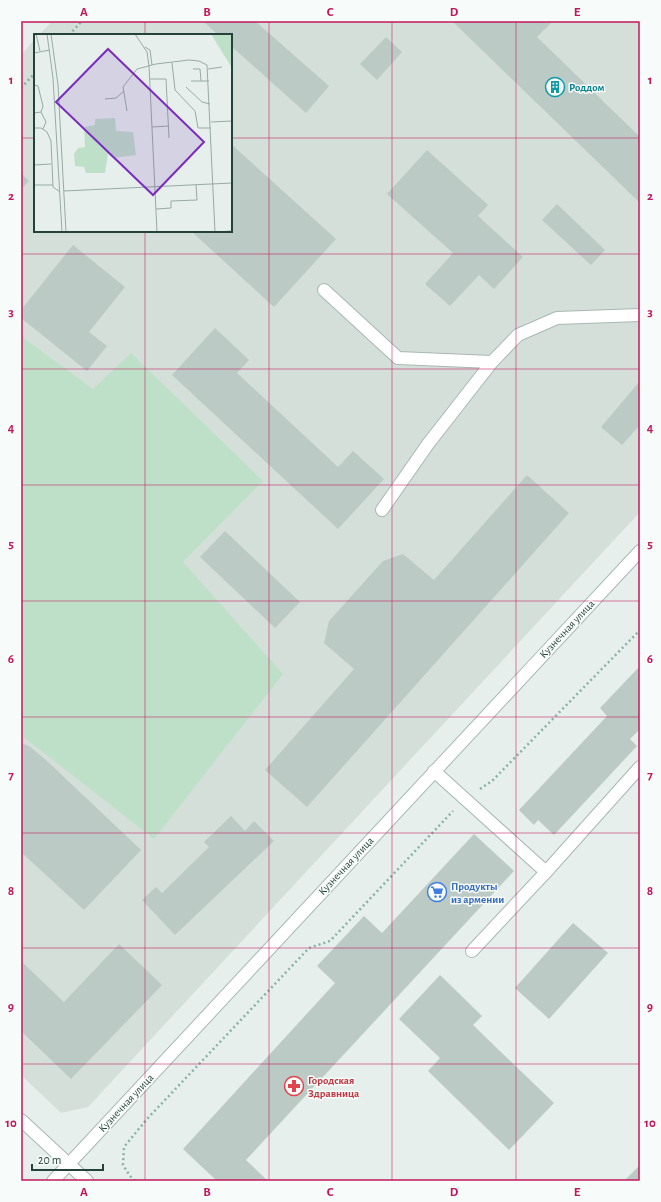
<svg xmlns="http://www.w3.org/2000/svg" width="661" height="1202" font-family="'Alegreya Sans',sans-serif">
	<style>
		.built { fill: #d4dfda }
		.green { fill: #bfe0c8 }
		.building { fill: #bbcac4 }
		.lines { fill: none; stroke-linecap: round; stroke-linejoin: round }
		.minor-casing { stroke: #a8b8b2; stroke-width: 14 }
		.path { stroke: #86b3a5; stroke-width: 2.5; stroke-dasharray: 2 3; stroke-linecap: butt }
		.minor { stroke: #fff; stroke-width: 12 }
		.grid { fill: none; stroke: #c2185b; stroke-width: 1; stroke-opacity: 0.55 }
		.labels { text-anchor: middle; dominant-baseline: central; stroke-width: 3; stroke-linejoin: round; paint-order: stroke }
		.culture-label { font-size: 11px; font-weight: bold; fill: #0d838f; stroke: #f7fbf9; text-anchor: start }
		.street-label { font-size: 11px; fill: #24423a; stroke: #f7fbf9 }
		.shop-label { font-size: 11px; font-weight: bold; fill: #366cbe; stroke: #f7fbf9; text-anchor: start }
		.health-label { font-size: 11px; font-weight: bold; fill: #be3a42; stroke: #f7fbf9; text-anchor: start }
		.inset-road { fill: none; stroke: #98aaa4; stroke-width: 1 }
		.view { fill: #7b2cbf; fill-opacity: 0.15; stroke: #7b2cbf; stroke-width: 2 }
		.inset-edge { fill: none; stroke: #24423a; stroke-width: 2 }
		.neatline { fill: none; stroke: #c2185b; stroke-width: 1.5 }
		.grid-label { font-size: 13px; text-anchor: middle; font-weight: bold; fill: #c2185b }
	</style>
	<rect width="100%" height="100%" fill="#e6efeb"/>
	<!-- built -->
	<path class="built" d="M 52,21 L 640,21 L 640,512 L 88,1107 L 61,1113 L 21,1075 L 21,55 L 35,39 L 35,231 L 231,231 L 231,35 L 39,35 Z"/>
	<!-- green -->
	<path class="green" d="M 21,336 L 93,389 L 131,353 L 263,481 L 183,562 L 283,674 L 154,839 L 21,735 Z"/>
	<!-- building -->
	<g class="building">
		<path d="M 203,21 L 255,21 L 329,86 L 306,113 L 231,46 L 231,35 L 218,35 Z"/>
		<path d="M 452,21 L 553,21 L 537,37 L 640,137 L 640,203 Z"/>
		<path d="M 386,37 L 402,52 L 377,80 L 360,64 Z"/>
		<path d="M 231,144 L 336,239 L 274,307 L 191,231 L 231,231 Z"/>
		<path d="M 427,150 L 488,205 L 478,216 L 523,257 L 494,289 L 479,275 L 450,306 L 425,284 L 453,253 L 387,194 Z"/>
		<path d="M 21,173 L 29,181 L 21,189 Z"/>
		<path d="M 557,204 L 605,250 L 591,265 L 542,220 Z"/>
		<path d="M 73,245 L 125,287 L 89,332 L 107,346 L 87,371 L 21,318 L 21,310 Z"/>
		<path d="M 215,328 L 249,360 L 237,373 L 338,467 L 353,451 L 384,479 L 338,529 L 172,375 Z"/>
		<path d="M 640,381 L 640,425 L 622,445 L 601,427 Z"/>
		<path d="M 527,475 L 569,513 L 307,807 L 265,770 L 354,669 L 324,643 L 329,621 L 383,561 L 403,554 L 434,580 Z"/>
		<path d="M 225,531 L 300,602 L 275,628 L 200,557 Z"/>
		<path d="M 640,666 L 640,729 L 630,739 L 637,746 L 554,835 L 538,820 L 534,825 L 519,810 L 607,716 L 600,708 Z"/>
		<path d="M 21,743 L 29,746 L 46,760 L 141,850 L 84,910 L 21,852 Z"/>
		<path d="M 231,816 L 245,831 L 254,821 L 274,841 L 175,935 L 142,900 L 156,887 L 162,893 L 209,847 L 204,842 Z"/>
		<path d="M 474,834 L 514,871 L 246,1160 L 268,1181 L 217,1181 L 183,1149 L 335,983 L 317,966 L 364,916 L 382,933 Z"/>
		<path d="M 573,923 L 608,953 L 549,1019 L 515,988 Z"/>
		<path d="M 119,944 L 162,985 L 71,1079 L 21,1031 L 21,961 L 64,1002 Z"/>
		<path d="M 440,975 L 482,1016 L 473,1025 L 554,1103 L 509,1150 L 428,1071 L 440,1058 L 399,1019 Z"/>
		<path d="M 640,1165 L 640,1181 L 624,1181 Z"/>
	</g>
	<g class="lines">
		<defs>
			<g id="minor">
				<path d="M 324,290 L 398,358 L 492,362"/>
				<path d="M 382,510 L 428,444 L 492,362 L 518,335 L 557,318 L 640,315"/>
				<path d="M 434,771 L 546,872"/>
				<path d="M 472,951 L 546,872 L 640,767"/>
				<path d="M 21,1120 L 87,1181"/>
				<path d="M 53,1181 L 640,551"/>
			</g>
		</defs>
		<!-- minor casing -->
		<use href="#minor" class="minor-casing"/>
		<!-- path -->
		<g class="path">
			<path d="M 69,35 L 82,21"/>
			<path d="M 21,88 L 35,73"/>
			<path d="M 480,789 L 492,781 L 640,630"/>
			<path d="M 135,1181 L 130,1176 L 123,1165 L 124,1147 L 147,1119 L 309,948 L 330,941 L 453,811"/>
		</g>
		<!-- minor -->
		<use href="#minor" class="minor"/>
	</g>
	<!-- grid -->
	<path class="grid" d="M 145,21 L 145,35M 269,21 L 269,1181M 392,21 L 392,1181M 516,21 L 516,1181M 21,138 L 35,138M 231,138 L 640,138M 145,231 L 145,1181M 21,254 L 640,254M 21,369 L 640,369M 21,485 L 640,485M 21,601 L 640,601M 21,717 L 640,717M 21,833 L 640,833M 21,948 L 640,948M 21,1064 L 640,1064"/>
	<!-- icons -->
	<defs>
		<symbol id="building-ring" viewBox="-11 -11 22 22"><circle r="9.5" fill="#f7fbf9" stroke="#0f9aa8" stroke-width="1.5"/><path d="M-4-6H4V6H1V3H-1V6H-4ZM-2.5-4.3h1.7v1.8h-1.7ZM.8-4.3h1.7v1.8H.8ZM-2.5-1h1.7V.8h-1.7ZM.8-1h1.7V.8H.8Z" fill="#0f9aa8"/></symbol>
		<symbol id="supermarket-ring" viewBox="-11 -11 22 22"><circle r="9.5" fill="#f7fbf9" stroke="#3f7fe0" stroke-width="1.5"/><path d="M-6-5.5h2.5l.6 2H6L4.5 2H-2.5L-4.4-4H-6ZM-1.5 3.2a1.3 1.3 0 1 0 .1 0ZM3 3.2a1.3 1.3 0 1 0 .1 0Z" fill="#3f7fe0"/></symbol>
		<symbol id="pharmacy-ring" viewBox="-11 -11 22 22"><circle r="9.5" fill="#f7fbf9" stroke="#e0444e" stroke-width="1.5"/><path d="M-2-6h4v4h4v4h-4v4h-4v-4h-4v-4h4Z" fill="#e0444e"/></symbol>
	</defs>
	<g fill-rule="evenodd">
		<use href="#building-ring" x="544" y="76" width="22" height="22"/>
		<use href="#supermarket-ring" x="426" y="881" width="22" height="22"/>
		<use href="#pharmacy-ring" x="283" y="1075" width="22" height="22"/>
	</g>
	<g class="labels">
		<!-- culture labels -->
		<g class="culture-label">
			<text x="569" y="87">Роддом</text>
		</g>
		<!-- street labels -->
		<g class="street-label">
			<text transform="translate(567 629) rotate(-47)">Кузнечная улица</text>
			<text transform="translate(346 866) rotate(-47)">Кузнечная улица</text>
			<text transform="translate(126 1103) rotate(-47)">Кузнечная улица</text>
		</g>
		<!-- shop labels -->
		<g class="shop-label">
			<text x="451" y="886">Продукты<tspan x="451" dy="13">из армении</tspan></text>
		</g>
		<!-- health labels -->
		<g class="health-label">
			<text x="308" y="1080">Городская<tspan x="308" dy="13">Здравница</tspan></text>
		</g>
	</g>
	<!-- overview -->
	<g transform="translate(34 34)">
		<rect width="198" height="198" fill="#e6efeb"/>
		<path d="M 177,0 L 198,0 L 198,34 ZM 81,84 L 82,97 L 99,98 L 102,121 L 79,124 L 74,120 L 71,139 L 52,139 L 50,133 L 41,132 L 40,120 L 44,114 L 51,113 L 50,93 L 61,91 L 61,85 Z" fill="#bfe0c8"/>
		<path class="inset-road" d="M 2,0 L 6,17M 13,0 L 19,44 L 28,198M 17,0 L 24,51 L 32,198M 101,0 L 113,18 L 115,32 L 123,198M 111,13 L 116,16 L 118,31M 0,19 L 16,16M 138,29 L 141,56 L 161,77 L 164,94 L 177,94M 159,35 L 166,35 L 167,47M 174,35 L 188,33M 116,45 L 132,45 L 135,104M 157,47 L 175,47M 0,51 L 4,52 L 9,72 L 7,78 L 0,79M 152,53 L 168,68 L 176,70M 71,65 L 82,64 L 90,57M 93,77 L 89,53 L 103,35 L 122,30 L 155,26 L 165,27 L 173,31 L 181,198M 7,78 L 12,88 L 9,95M 177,88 L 198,87M 118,93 L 135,92M 0,94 L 7,94 L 13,98 L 17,107 L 19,153 L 26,158M 0,131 L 17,130M 0,151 L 19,151M 30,157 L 198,149M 122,175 L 137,174 L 137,167 L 163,166 L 162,151M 181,198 L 198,197"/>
		<path class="view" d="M 74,15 L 170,108 L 119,161 L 22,68 Z"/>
		<rect width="198" height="198" class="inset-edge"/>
	</g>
	<!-- border -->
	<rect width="661" height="1202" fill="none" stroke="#f7fbf9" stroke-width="44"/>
	<!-- scale -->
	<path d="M32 1164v6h71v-6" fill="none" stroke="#24423a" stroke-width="2"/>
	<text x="38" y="1164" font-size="12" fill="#24423a" stroke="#f7fbf9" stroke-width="3" paint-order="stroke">20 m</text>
	<rect x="22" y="22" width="617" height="1158" class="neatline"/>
	<g class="grid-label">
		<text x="84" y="16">A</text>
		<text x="207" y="16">B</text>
		<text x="330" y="16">C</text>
		<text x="454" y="16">D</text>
		<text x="577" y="16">E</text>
		<text x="11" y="84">1</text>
		<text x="650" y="84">1</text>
		<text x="11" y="200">2</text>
		<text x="650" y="200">2</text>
		<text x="11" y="316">3</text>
		<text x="650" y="316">3</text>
		<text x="11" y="432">4</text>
		<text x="650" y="432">4</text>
		<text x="11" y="548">5</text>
		<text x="650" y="548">5</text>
		<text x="11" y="663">6</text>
		<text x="650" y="663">6</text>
		<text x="11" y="779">7</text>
		<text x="650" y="779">7</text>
		<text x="11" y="895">8</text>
		<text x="650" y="895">8</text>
		<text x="11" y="1011">9</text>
		<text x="650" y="1011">9</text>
		<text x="11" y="1127">10</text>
		<text x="650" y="1127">10</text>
		<text x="84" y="1196">A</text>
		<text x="207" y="1196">B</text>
		<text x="330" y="1196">C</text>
		<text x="454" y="1196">D</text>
		<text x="577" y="1196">E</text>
	</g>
</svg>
